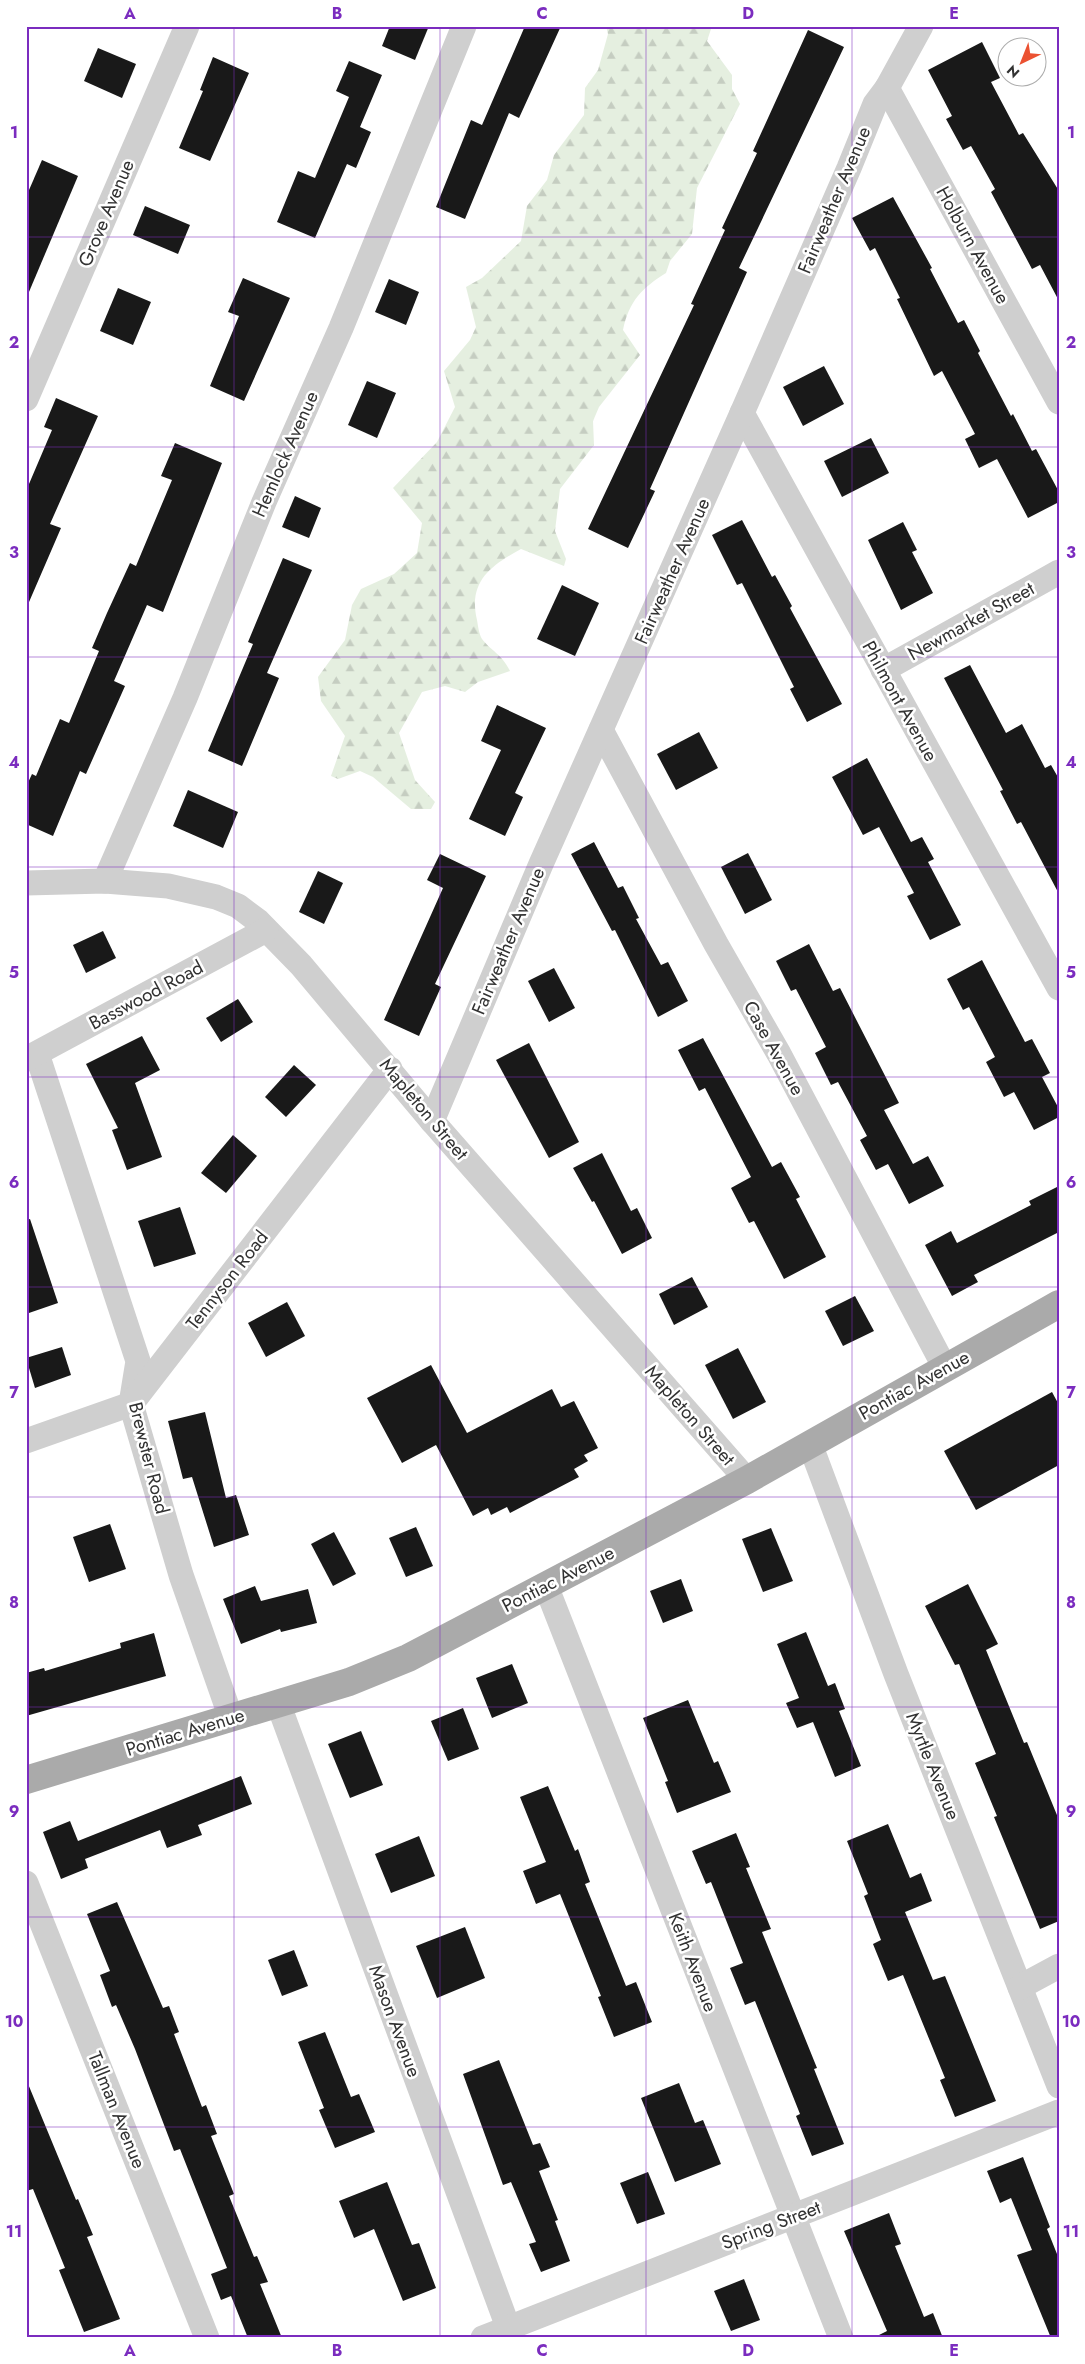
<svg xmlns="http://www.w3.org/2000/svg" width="1085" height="2364" font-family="Jost,sans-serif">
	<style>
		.forest { fill: url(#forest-firs) }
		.building { fill: #191919 }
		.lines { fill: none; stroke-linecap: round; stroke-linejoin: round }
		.minor { stroke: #cfcfcf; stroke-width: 25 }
		.major { stroke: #aaa; stroke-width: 28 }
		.grid { fill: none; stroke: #7b2cbf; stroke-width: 1; stroke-opacity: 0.55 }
		.labels { text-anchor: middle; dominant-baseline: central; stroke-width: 5; stroke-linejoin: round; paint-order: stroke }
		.street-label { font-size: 19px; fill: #323232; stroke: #fff }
		.neatline { fill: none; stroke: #7b2cbf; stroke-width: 2 }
		.grid-label { font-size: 16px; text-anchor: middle; font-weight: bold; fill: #7b2cbf }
	</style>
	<defs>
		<pattern id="forest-firs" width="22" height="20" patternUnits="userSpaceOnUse" patternTransform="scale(1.25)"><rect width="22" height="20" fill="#e5efe0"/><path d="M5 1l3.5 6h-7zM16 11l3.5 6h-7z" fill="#c5cdc1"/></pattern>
	</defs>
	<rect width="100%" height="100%" fill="#fff"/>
	<!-- forest -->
	<path class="forest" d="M 606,26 L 712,26 L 707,41 L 732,75 L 732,89 L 740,104 L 697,188 L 692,234 L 670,261 L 666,273 C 642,288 629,301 623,330 L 640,355 L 599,407 L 593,421 L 594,445 L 560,489 L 555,531 L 566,559 L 564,566 L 521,549 C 490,566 468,582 477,620 C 478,626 479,634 482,639 C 492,652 501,653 510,671 L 478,682 L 465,692 L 445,686 L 422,692 L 399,733 L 415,780 L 435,802 L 431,809 L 411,809 L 373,777 L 360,771 L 338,779 L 331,776 L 345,736 L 321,701 L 318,677 L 345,640 L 352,605 L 361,589 L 394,574 L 417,553 L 422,523 L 393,488 L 437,442 L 455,407 L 444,371 L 470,340 L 476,327 L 466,287 L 482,278 L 521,241 L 527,206 L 547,180 L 554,155 L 584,115 L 585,88 L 598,70 L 608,34 Z"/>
	<!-- building -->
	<g class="building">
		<path d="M 390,26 L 429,26 L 415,60 L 382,46 Z"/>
		<path d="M 525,26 L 561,26 L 519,118 L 509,113 L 465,219 L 436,207 L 471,120 L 482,125 Z"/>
		<path d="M 808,30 L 844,47 L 739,268 L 747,272 L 650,489 L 655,491 L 628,548 L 588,529 L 694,305 L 691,304 L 725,230 L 722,228 L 757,153 L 753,151 Z"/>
		<path d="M 982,42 L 1000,78 L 991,82 L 1019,135 L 1023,133 L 1059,191 L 1059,301 L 1040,265 L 1032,269 L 991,192 L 995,189 L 971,146 L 963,150 L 946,119 L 952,116 L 928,70 Z"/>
		<path d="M 98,48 L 136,64 L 122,98 L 84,81 Z"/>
		<path d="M 213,57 L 249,73 L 210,161 L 179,148 L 203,91 L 200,90 Z"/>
		<path d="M 349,61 L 382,75 L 360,127 L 371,132 L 356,168 L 347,164 L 315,238 L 277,222 L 298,171 L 315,178 L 349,97 L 336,91 Z"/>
		<path d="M 42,160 L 78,176 L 26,299 L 26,197 Z"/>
		<path d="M 893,197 L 932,268 L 930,269 L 958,323 L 964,320 L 980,351 L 978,353 L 1011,416 L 1013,414 L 1032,451 L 1036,449 L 1059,492 L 1059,502 L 1028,518 L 997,459 L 979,468 L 965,439 L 975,434 L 942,371 L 934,376 L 897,299 L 900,298 L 875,248 L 870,251 L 852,218 Z"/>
		<path d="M 145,206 L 190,225 L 178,254 L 133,235 Z"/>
		<path d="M 243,278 L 290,298 L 244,401 L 210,386 L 239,316 L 228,312 Z"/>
		<path d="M 389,279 L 419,292 L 406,325 L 375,312 Z"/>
		<path d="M 118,288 L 151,302 L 133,345 L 100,331 Z"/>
		<path d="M 824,366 L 844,404 L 803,426 L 783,387 Z"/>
		<path d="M 367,381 L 396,393 L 377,438 L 348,425 Z"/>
		<path d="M 56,398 L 98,416 L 50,524 L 61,528 L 26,609 L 26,491 L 52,430 L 44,427 Z"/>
		<path d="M 871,438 L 889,473 L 842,497 L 824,461 Z"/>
		<path d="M 175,443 L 222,463 L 163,612 L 147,605 L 114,681 L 125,686 L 86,774 L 80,771 L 53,836 L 26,824 L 26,787 L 32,774 L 36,776 L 60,719 L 69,723 L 99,651 L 92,648 L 107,613 L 130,563 L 136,566 L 172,480 L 161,476 Z"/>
		<path d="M 295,496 L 321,508 L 309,538 L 282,527 Z"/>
		<path d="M 742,520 L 772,577 L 775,575 L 792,606 L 790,608 L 842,704 L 807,722 L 790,689 L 794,687 L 742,583 L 737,585 L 712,535 Z"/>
		<path d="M 903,522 L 917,550 L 912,552 L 933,593 L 901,610 L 868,540 Z"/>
		<path d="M 283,558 L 312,570 L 267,673 L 279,678 L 242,766 L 208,751 L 253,644 L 248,642 Z"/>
		<path d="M 562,585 L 599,603 L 575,656 L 537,639 Z"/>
		<path d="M 970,665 L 1006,733 L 1022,724 L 1045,768 L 1051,765 L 1059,779 L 1059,894 L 1021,822 L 1017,824 L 1000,791 L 1003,790 L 944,678 Z"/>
		<path d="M 497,705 L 546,728 L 515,793 L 523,797 L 505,836 L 469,819 L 501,750 L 481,741 Z"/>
		<path d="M 699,732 L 718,768 L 676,790 L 657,754 Z"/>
		<path d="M 867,758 L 911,842 L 922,837 L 934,859 L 928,862 L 961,925 L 930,940 L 907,896 L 914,893 L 879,827 L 863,835 L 832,777 Z"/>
		<path d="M 188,790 L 238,812 L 223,848 L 173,826 Z"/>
		<path d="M 594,842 L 618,888 L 623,886 L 639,918 L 636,919 L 661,965 L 668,962 L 688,1001 L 658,1017 L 615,930 L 612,931 L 571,854 Z"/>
		<path d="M 748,853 L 772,900 L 745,914 L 721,867 Z"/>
		<path d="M 440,854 L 486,876 L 435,984 L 441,987 L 419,1036 L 384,1020 L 443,888 L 427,880 Z"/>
		<path d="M 318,871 L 343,883 L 324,924 L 299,912 Z"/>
		<path d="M 103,931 L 116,958 L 86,973 L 73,945 Z"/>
		<path d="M 809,944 L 833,991 L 840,988 L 899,1103 L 884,1110 L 913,1164 L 928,1156 L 944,1186 L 909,1204 L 888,1164 L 876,1170 L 860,1140 L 867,1136 L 838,1082 L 831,1085 L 815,1053 L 826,1047 L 796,989 L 791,991 L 776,961 Z"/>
		<path d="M 982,960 L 1025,1042 L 1032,1039 L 1050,1073 L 1042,1077 L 1059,1109 L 1059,1117 L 1034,1130 L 1014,1092 L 1004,1097 L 986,1062 L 995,1057 L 969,1007 L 963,1010 L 947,979 Z"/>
		<path d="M 554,968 L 575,1008 L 549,1022 L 528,981 Z"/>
		<path d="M 238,999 L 253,1022 L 221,1042 L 206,1018 Z"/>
		<path d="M 142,1036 L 160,1070 L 135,1083 L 162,1157 L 127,1170 L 112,1130 L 118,1128 L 86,1064 Z"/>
		<path d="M 703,1038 L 772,1167 L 781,1162 L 800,1197 L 796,1199 L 826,1257 L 784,1279 L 754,1221 L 749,1223 L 731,1188 L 751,1177 L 705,1088 L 699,1091 L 678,1050 Z"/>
		<path d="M 529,1043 L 579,1142 L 549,1158 L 496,1060 Z"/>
		<path d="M 294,1065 L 316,1085 L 286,1117 L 265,1097 Z"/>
		<path d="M 233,1135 L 257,1156 L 226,1193 L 201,1173 Z"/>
		<path d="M 602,1153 L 631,1211 L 637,1208 L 652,1238 L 622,1254 L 594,1201 L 592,1202 L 573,1168 Z"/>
		<path d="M 1059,1186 L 1059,1232 L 974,1275 L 978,1282 L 952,1296 L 925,1245 L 951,1231 L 957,1243 L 1031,1205 L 1029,1201 Z"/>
		<path d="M 180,1207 L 196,1254 L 154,1267 L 138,1221 Z"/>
		<path d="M 30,1219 L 58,1303 L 26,1314 L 26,1220 Z"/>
		<path d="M 692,1277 L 708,1307 L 674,1325 L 659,1294 Z"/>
		<path d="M 855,1296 L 874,1331 L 843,1346 L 825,1311 Z"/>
		<path d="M 287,1302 L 305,1336 L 266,1357 L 248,1323 Z"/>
		<path d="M 62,1347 L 71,1375 L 35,1388 L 26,1358 Z"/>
		<path d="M 738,1348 L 766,1402 L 733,1419 L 705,1365 Z"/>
		<path d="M 431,1365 L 467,1433 L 552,1389 L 561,1407 L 574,1401 L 598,1448 L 584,1455 L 588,1461 L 574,1469 L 579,1477 L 510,1513 L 507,1507 L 491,1515 L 488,1508 L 473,1516 L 436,1445 L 402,1463 L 367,1398 Z"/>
		<path d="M 1052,1392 L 1059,1405 L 1059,1465 L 976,1510 L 944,1451 Z"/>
		<path d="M 205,1412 L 226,1498 L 236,1495 L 249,1535 L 214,1547 L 192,1477 L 183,1479 L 168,1421 Z"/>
		<path d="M 110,1524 L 126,1569 L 89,1582 L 73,1537 Z"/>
		<path d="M 416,1527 L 433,1566 L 406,1577 L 389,1538 Z"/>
		<path d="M 771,1528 L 793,1581 L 763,1592 L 742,1539 Z"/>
		<path d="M 334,1532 L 356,1574 L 333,1586 L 311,1544 Z"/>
		<path d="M 681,1579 L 693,1611 L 663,1623 L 650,1591 Z"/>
		<path d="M 968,1584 L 998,1644 L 986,1650 L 1024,1743 L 1027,1742 L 1059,1820 L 1059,1921 L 1040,1929 L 994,1817 L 997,1816 L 975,1763 L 996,1754 L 959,1664 L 955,1665 L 925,1606 Z"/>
		<path d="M 255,1586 L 261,1601 L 308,1589 L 317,1623 L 281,1632 L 280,1629 L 241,1644 L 223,1599 Z"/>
		<path d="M 806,1632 L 828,1686 L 835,1683 L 845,1709 L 839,1711 L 861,1766 L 835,1777 L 813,1722 L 797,1728 L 786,1703 L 799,1698 L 777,1644 Z"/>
		<path d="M 154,1633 L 166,1676 L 26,1716 L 26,1673 L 44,1668 L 45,1671 L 121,1648 L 120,1643 Z"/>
		<path d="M 512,1664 L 528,1703 L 492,1718 L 476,1678 Z"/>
		<path d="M 688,1700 L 714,1763 L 718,1761 L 731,1792 L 677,1813 L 665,1782 L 668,1781 L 643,1718 Z"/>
		<path d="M 463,1708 L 479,1749 L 448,1761 L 431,1721 Z"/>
		<path d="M 361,1731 L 383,1785 L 350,1798 L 328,1744 Z"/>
		<path d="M 241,1776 L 252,1804 L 198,1825 L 202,1835 L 167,1848 L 160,1830 L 85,1859 L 88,1868 L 61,1879 L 43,1832 L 70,1821 L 78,1841 Z"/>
		<path d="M 548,1786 L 575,1851 L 578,1849 L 590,1882 L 585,1884 L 626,1986 L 636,1982 L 652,2022 L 614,2037 L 598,1997 L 601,1996 L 560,1894 L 536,1904 L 523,1871 L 546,1862 L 520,1797 Z"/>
		<path d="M 888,1824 L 910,1878 L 921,1873 L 932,1901 L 905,1912 L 933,1980 L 945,1976 L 996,2101 L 955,2117 L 940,2080 L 945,2078 L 903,1975 L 888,1981 L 873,1944 L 881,1940 L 864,1896 L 868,1894 L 847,1841 Z"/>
		<path d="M 736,1833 L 750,1867 L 746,1868 L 771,1929 L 762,1932 L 817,2068 L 814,2069 L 844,2144 L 812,2156 L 796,2116 L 800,2114 L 755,2001 L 745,2005 L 730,1968 L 743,1963 L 711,1882 L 706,1884 L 692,1851 Z"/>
		<path d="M 419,1836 L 435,1876 L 391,1893 L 375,1854 Z"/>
		<path d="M 117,1902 L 163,2008 L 169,2006 L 179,2032 L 174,2034 L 202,2107 L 206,2105 L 217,2134 L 211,2136 L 234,2194 L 229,2196 L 254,2257 L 257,2256 L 268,2282 L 260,2284 L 282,2338 L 248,2338 L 231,2296 L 221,2300 L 211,2274 L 227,2268 L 180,2149 L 174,2151 L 135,2049 L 116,2005 L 112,2007 L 100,1975 L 110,1971 L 87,1914 Z"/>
		<path d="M 465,1927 L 485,1978 L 437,1998 L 416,1946 Z"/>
		<path d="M 294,1950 L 308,1986 L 282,1996 L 268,1960 Z"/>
		<path d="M 325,2032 L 351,2097 L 359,2094 L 375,2132 L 335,2148 L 319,2110 L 324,2108 L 298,2042 Z"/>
		<path d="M 499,2060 L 533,2145 L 540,2143 L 550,2167 L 539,2171 L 558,2220 L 555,2221 L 570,2261 L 541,2272 L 529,2244 L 536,2242 L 511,2182 L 503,2185 L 463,2074 Z"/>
		<path d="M 26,2079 L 76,2200 L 78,2199 L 93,2235 L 87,2237 L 120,2319 L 84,2332 L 59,2270 L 65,2268 L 33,2189 L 26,2191 Z"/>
		<path d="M 679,2083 L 695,2123 L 703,2120 L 721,2164 L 675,2182 L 641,2098 Z"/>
		<path d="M 1023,2157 L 1050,2227 L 1047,2229 L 1059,2259 L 1059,2338 L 1051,2338 L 1017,2255 L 1032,2250 L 1011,2198 L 1000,2203 L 987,2171 Z"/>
		<path d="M 648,2172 L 665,2214 L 637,2224 L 620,2183 Z"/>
		<path d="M 387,2182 L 412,2245 L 419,2243 L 436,2288 L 403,2301 L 374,2229 L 354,2238 L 339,2201 Z"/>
		<path d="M 889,2213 L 901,2244 L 895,2246 L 924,2317 L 933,2313 L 943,2338 L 873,2338 L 887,2331 L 844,2231 Z"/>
		<path d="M 744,2279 L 760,2320 L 731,2331 L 714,2291 Z"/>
	</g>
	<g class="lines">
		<!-- minor -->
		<g class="minor">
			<path d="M 887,88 L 1059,402"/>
			<path d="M 26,399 L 187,26"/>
			<path d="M 742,413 L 1059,988"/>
			<path d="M 883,670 L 1059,572"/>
			<path d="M 601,730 L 716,944 L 779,1054 L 945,1368"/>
			<path d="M 105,881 L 185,698 L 264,502 L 341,328 L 464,26"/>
			<path d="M 26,883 L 105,881 L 168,886 L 216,897 L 238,906 L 258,921 L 301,965 L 432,1121 L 747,1480"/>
			<path d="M 37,1054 L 138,1361 L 131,1404 L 181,1575 L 231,1718"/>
			<path d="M 26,1059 L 266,930"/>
			<path d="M 432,1121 L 541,864 L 742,413 L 849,168 L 875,104 L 887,88 L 921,26"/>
			<path d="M 26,1441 L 131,1404 L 390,1069"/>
			<path d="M 810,1444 L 896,1674 L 1059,2086"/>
			<path d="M 546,1586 L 841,2338"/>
			<path d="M 278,1703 L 512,2338"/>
			<path d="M 26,1883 L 207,2338"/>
			<path d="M 1020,1987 L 1059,1966"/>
			<path d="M 483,2338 L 1059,2112"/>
		</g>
		<!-- major -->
		<path class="major" d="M 26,1780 L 349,1682 L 408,1658 L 747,1480 L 1059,1304"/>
	</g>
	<!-- grid -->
	<path class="grid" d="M 234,26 L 234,2338M 440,26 L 440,2338M 646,26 L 646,2338M 852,26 L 852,2338M 26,237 L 1059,237M 26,447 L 1059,447M 26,657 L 1059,657M 26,867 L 1059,867M 26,1077 L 1059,1077M 26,1287 L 1059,1287M 26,1497 L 1059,1497M 26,1707 L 1059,1707M 26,1917 L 1059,1917M 26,2127 L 1059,2127"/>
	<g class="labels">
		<!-- street labels -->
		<g class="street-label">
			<text transform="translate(834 200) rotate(-67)">Fairweather Avenue</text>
			<text transform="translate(106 213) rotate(-67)">Grove Avenue</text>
			<text transform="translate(973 245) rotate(61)">Holburn Avenue</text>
			<text transform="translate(285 454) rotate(-66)">Hemlock Avenue</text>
			<text transform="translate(672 571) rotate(-66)">Fairweather Avenue</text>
			<text transform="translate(971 621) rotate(-29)">Newmarket Street</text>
			<text transform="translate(900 701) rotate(61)">Philmont Avenue</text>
			<text transform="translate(508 941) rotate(-67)">Fairweather Avenue</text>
			<text transform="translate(146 995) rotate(-28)">Basswood Road</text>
			<text transform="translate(774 1048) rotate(61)">Case Avenue</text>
			<text transform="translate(424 1109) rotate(50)">Mapleton Street</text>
			<text transform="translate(227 1280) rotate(-52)">Tennyson Road</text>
			<text transform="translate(914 1385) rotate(-29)">Pontiac Avenue</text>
			<text transform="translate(690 1415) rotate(49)">Mapleton Street</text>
			<text transform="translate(149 1458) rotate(76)">Brewster Road</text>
			<text transform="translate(558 1579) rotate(-27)">Pontiac Avenue</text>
			<text transform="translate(185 1732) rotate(-17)">Pontiac Avenue</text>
			<text transform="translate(933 1766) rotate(68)">Myrtle Avenue</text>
			<text transform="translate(693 1962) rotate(69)">Keith Avenue</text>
			<text transform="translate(395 2021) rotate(70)">Mason Avenue</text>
			<text transform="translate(117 2110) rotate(68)">Tallman Avenue</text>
			<text transform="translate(771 2225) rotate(-21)">Spring Street</text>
		</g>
	</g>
	<!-- border -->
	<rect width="1085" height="2364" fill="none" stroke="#ffffff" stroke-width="55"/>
	<!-- north arrow -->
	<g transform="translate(1022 62) rotate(223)"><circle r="24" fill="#ffffff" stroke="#adadad"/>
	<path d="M0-4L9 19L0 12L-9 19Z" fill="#eb5232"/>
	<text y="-8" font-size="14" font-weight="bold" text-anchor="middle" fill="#323232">N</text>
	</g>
	<rect x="28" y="28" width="1030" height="2308" class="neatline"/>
	<g class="grid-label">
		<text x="130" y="19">A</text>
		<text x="337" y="19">B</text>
		<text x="542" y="19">C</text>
		<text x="748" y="19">D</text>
		<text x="954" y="19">E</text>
		<text x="14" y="138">1</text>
		<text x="1071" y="138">1</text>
		<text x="14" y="348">2</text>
		<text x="1071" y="348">2</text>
		<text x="14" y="558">3</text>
		<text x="1071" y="558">3</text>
		<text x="14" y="768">4</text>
		<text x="1071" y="768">4</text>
		<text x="14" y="978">5</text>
		<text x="1071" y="978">5</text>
		<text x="14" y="1188">6</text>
		<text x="1071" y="1188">6</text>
		<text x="14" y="1398">7</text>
		<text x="1071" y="1398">7</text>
		<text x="14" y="1608">8</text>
		<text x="1071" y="1608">8</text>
		<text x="14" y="1817">9</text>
		<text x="1071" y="1817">9</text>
		<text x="14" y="2027">10</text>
		<text x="1071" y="2027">10</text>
		<text x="14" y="2237">11</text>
		<text x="1071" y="2237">11</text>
		<text x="130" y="2356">A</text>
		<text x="337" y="2356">B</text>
		<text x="542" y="2356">C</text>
		<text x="748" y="2356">D</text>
		<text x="954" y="2356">E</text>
	</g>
</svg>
